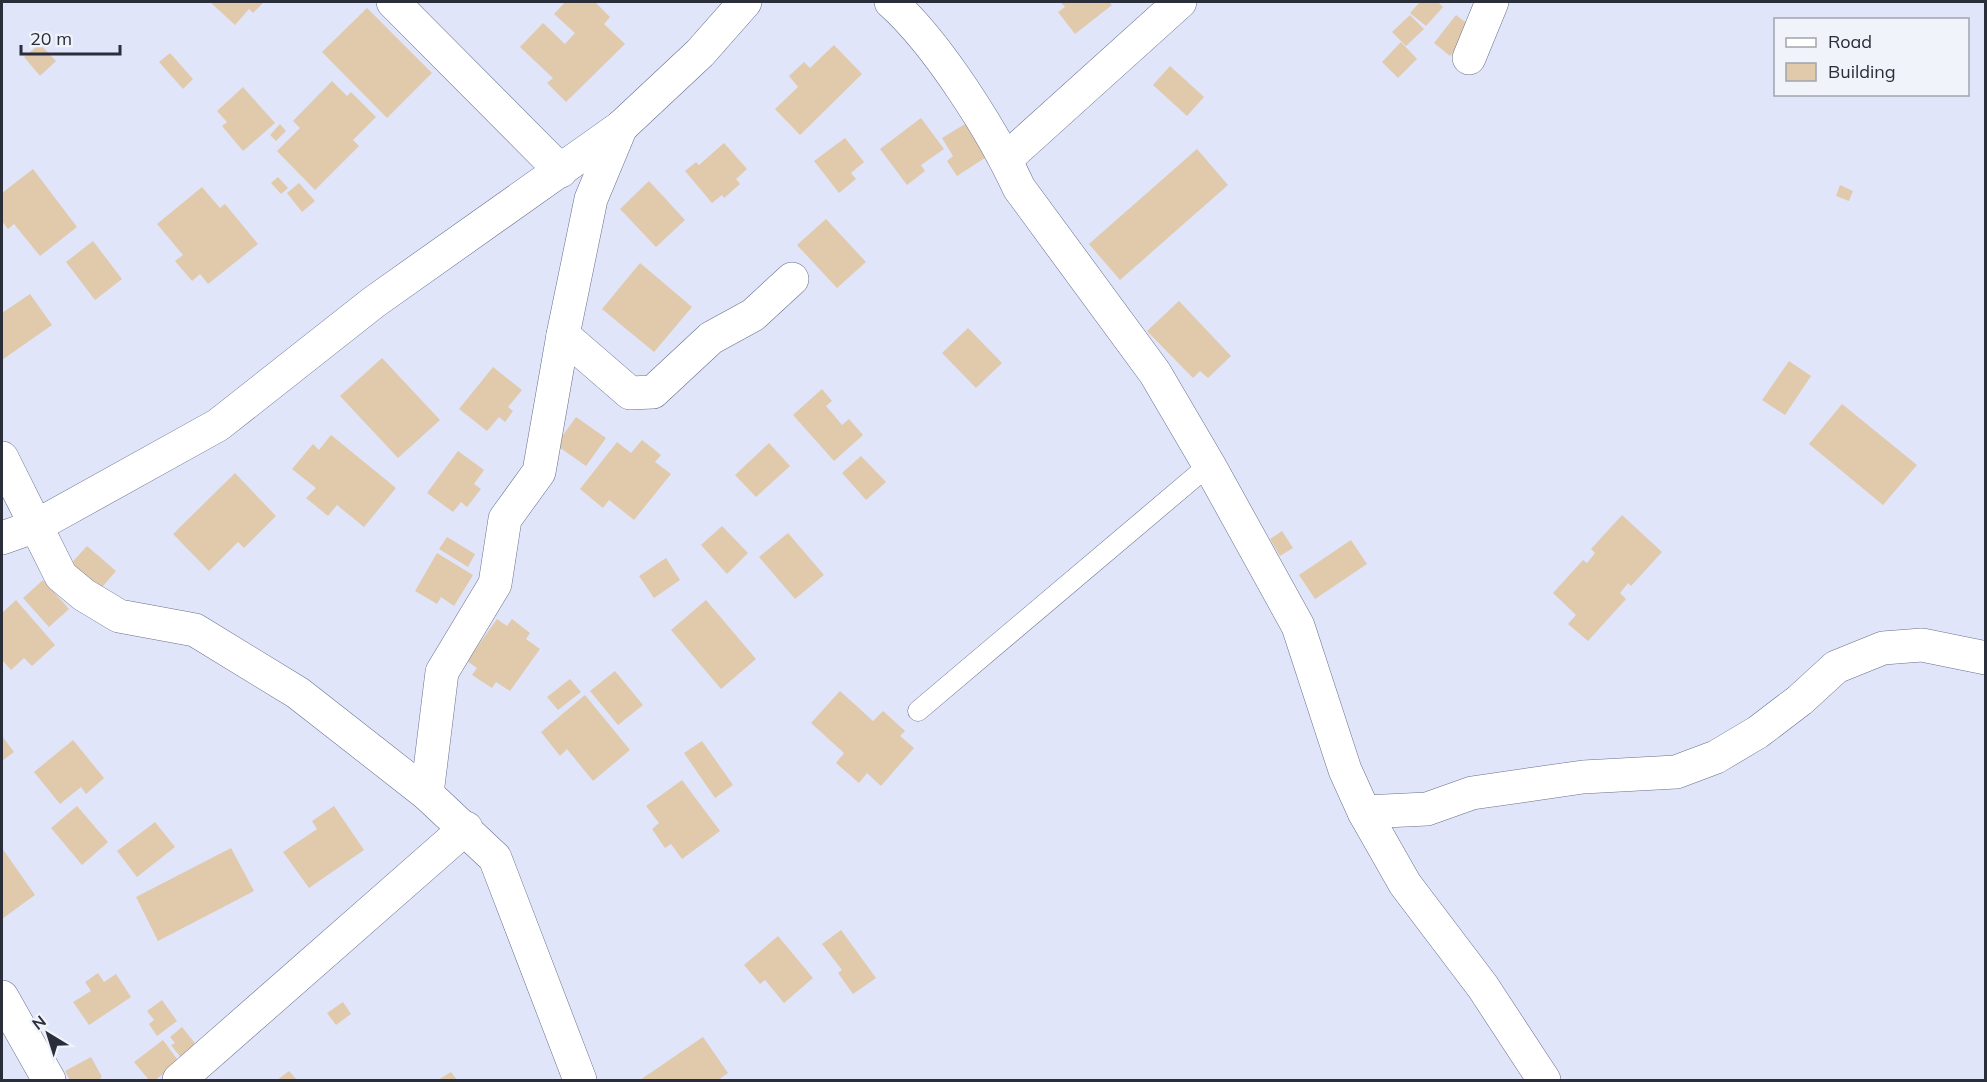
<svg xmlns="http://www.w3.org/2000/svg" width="1987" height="1082" font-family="Mulish,sans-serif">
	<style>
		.building { fill: #e1caac }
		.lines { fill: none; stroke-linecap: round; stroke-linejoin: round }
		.service-casing { stroke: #686f8d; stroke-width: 21 }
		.minor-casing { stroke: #686f8d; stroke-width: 34 }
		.service { stroke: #fff; stroke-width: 20 }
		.minor { stroke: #fff; stroke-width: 33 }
	</style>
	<rect width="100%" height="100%" fill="#e0e5fa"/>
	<!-- building -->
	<g class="building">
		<path d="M 210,2 L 264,2 L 253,13 L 249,9 L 235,25 Z"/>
		<path d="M 565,2 L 595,2 L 610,17 L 604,24 L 625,44 L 566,102 L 547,83 L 553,78 L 520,47 L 543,23 L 565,44 L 575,33 L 554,14 Z"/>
		<path d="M 1060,2 L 1109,2 L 1112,5 L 1075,34 L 1058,12 L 1065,7 Z"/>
		<path d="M 1420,2 L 1438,2 L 1443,7 L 1426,26 L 1410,13 Z"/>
		<path d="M 367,8 L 432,73 L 387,118 L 322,52 Z"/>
		<path d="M 1410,15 L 1424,29 L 1406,46 L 1392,32 Z"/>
		<path d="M 1456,15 L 1473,28 L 1450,56 L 1434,43 Z"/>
		<path d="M 1401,42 L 1417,59 L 1398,78 L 1382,62 Z"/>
		<path d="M 40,44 L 56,61 L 40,76 L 24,57 Z"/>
		<path d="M 834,45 L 862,74 L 800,135 L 775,109 L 798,87 L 789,76 L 804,62 L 810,68 Z"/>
		<path d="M 170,53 L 193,79 L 183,89 L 159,62 Z"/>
		<path d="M 1170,66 L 1204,97 L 1187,116 L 1153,85 Z"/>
		<path d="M 332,81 L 347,96 L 351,92 L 376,117 L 353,140 L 359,146 L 315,190 L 277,151 L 300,128 L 293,121 Z"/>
		<path d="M 243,87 L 275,123 L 243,151 L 222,126 L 227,122 L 217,111 Z"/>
		<path d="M 921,118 L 944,149 L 921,165 L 925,171 L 907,185 L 880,149 Z"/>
		<path d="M 970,121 L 991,154 L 957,176 L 947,161 L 953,156 L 942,138 Z"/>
		<path d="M 280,124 L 286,131 L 276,141 L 270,135 Z"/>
		<path d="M 845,138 L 864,162 L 851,173 L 856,179 L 839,193 L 814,161 Z"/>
		<path d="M 724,143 L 747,169 L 736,179 L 740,184 L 724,198 L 722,195 L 712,203 L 685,171 L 696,162 L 699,165 Z"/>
		<path d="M 1197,149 L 1228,185 L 1120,280 L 1089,244 Z"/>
		<path d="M 33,169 L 77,227 L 40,256 L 14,224 L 8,229 L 2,221 L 2,193 Z"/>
		<path d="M 278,177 L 288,188 L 281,194 L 271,183 Z"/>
		<path d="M 649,181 L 685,220 L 656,247 L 620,209 Z"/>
		<path d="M 299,183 L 315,201 L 302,212 L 287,193 Z"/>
		<path d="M 1840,185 L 1853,191 L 1849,201 L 1836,196 Z"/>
		<path d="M 202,187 L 220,208 L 225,204 L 258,244 L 208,284 L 200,274 L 192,281 L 175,261 L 183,255 L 157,224 Z"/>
		<path d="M 826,219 L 866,262 L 837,288 L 797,245 Z"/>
		<path d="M 93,241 L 122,279 L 95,300 L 66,262 Z"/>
		<path d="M 640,263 L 692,307 L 654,352 L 602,309 Z"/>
		<path d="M 30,294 L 52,325 L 2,360 L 2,313 Z"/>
		<path d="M 1179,301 L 1231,356 L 1208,378 L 1200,371 L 1193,378 L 1147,331 Z"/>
		<path d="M 968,328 L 1002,363 L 976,388 L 942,353 Z"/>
		<path d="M 382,358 L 440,420 L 398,458 L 340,396 Z"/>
		<path d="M 1789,361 L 1811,376 L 1785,415 L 1762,400 Z"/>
		<path d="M 493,367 L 522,390 L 508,407 L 513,411 L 505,422 L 499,417 L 487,431 L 459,409 Z"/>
		<path d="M 822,389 L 832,401 L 826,406 L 842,425 L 849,419 L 863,435 L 834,461 L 793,415 Z"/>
		<path d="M 1842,404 L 1917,465 L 1883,505 L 1809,444 Z"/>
		<path d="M 576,417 L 606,438 L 586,466 L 556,445 Z"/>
		<path d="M 331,435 L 396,488 L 364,527 L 337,505 L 328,516 L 306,498 L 316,488 L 292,469 L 313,444 L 319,450 Z"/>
		<path d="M 642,440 L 661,455 L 655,462 L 671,474 L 634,520 L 609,500 L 603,508 L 580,489 L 617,442 L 631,453 Z"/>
		<path d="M 769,443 L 790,466 L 756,497 L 735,475 Z"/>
		<path d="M 458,451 L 484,470 L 474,484 L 481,489 L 467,507 L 461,502 L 453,512 L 427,493 Z"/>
		<path d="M 861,456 L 886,482 L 866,500 L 842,473 Z"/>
		<path d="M 235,473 L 276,516 L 244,548 L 238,542 L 209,571 L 173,534 Z"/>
		<path d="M 1622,515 L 1662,552 L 1631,586 L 1628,583 L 1620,593 L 1626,599 L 1588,641 L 1568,624 L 1576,615 L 1553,593 L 1583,560 L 1587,563 L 1595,553 L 1591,549 Z"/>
		<path d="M 722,526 L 748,553 L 727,574 L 701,545 Z"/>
		<path d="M 1282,531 L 1293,548 L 1280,556 L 1270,539 Z"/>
		<path d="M 788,533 L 824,575 L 795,599 L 759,557 Z"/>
		<path d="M 447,537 L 475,554 L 468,567 L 439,549 Z"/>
		<path d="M 1351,540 L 1367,564 L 1315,599 L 1299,575 Z"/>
		<path d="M 87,546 L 116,571 L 97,593 L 67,568 Z"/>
		<path d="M 437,553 L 473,575 L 454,606 L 441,597 L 437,604 L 415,591 Z"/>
		<path d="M 666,558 L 680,580 L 654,598 L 639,576 Z"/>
		<path d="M 43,580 L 69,609 L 49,627 L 23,598 Z"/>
		<path d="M 16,600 L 55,645 L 32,666 L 24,658 L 11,670 L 2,660 L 2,613 Z"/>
		<path d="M 706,600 L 756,659 L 721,689 L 671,630 Z"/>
		<path d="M 497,619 L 507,626 L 512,619 L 530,633 L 526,639 L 540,649 L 510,691 L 496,682 L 492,688 L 472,675 L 477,668 L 467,661 Z"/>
		<path d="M 615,671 L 643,705 L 618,725 L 590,691 Z"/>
		<path d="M 570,679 L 581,692 L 558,710 L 547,697 Z"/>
		<path d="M 840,691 L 873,721 L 883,711 L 905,731 L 900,736 L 914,748 L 881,786 L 867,773 L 859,783 L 836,763 L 844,753 L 811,723 Z"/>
		<path d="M 585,695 L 630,750 L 593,781 L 567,749 L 560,756 L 541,732 Z"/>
		<path d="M 2,736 L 14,752 L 2,761 Z"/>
		<path d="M 73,740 L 104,778 L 86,794 L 81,787 L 60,804 L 34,772 Z"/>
		<path d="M 702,741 L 733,785 L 715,798 L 684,753 Z"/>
		<path d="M 682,780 L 720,831 L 682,859 L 671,844 L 665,848 L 652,829 L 659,823 L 646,806 Z"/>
		<path d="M 77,806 L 108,842 L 82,865 L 51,828 Z"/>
		<path d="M 334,806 L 364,850 L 309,888 L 283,852 L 317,829 L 312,821 Z"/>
		<path d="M 155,822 L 175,847 L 137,877 L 117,851 Z"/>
		<path d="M 2,848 L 35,895 L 2,919 Z"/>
		<path d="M 231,848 L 254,891 L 158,941 L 136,897 Z"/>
		<path d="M 841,930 L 876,978 L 853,994 L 838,973 L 842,970 L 822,944 Z"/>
		<path d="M 778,936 L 813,978 L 784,1003 L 765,980 L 760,984 L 744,965 Z"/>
		<path d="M 98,973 L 104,982 L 116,974 L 131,997 L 89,1025 L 73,1002 L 91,991 L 85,982 Z"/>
		<path d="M 162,1000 L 177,1021 L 157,1036 L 149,1024 L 154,1020 L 147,1011 Z"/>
		<path d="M 343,1002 L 351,1014 L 336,1025 L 327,1013 Z"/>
		<path d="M 182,1027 L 198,1047 L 182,1059 L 171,1045 L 175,1043 L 170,1037 Z"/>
		<path d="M 703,1037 L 728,1073 L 718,1080 L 640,1080 Z"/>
		<path d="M 163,1040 L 179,1062 L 155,1080 L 149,1080 L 134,1062 Z"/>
		<path d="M 91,1057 L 102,1077 L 99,1080 L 70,1080 L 65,1071 Z"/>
		<path d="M 289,1071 L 297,1080 L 277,1080 Z"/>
		<path d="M 451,1072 L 457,1080 L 438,1080 Z"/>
	</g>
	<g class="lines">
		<defs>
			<path id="service" d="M 918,711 L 1209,465"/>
			<g id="minor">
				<path d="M 393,2 L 561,171"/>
				<path d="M 891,2 C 937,43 993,131 1019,188 L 1155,373 L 1209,465 L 1298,626 L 1345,770 L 1364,812 L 1405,884 L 1483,987 L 1544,1080"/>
				<path d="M 1469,58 L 1492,2"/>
				<path d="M 1006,159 L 1180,2"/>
				<path d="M 563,335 L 630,393 L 653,392 L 711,338 L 753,315 L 792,279"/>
				<path d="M 2,458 L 61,576 L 84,595 L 119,616 L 195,630 L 298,693 L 427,794 L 495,858 L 580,1080"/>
				<path d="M 2,538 L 36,526 L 218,425 L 374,302 L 621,127 L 700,53 L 745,2"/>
				<path d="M 427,794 L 442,672 L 495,584 L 505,519 L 539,472 L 563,335 L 591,199 L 621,127"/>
				<path d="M 1364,812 L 1427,809 L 1472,793 L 1583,777 L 1676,772 L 1716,757 L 1758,732 L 1800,700 L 1836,667 L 1883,648 L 1922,645 L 1986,658"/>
				<path d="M 2,997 L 49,1080"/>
				<path d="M 179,1080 L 466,828"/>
			</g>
		</defs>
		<!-- service casing -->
		<use href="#service" class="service-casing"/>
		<!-- minor casing -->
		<use href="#minor" class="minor-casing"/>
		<!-- service -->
		<use href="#service" class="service"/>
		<!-- minor -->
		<use href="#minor" class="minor"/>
	</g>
	<!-- border -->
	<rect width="1987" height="1082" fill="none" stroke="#2a2d3a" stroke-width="6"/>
	<!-- legend -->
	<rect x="1774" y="18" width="195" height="78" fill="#f1f3fa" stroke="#a1a4ad" stroke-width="1.5"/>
	<rect x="1786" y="38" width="30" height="9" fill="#ffffff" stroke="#a1a4ad" stroke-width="1.5"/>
	<text x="1828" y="48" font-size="18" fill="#2a2d3a">Road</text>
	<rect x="1786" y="63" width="30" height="18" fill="#e1caac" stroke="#a1a4ad" stroke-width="1.5"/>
	<text x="1828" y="78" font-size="18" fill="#2a2d3a">Building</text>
	<!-- north arrow -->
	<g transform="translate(48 1034) rotate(322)" stroke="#f1f3fa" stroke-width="4.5" paint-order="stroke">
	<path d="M0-4.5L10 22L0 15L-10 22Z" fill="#2a2d3a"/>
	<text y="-9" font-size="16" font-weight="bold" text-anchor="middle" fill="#2a2d3a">N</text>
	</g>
	<!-- scale -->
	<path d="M21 45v9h99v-9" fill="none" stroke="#2a2d3a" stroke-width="3"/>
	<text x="30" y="45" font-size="18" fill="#2a2d3a" stroke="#f1f3fa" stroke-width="4.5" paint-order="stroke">20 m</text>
</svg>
